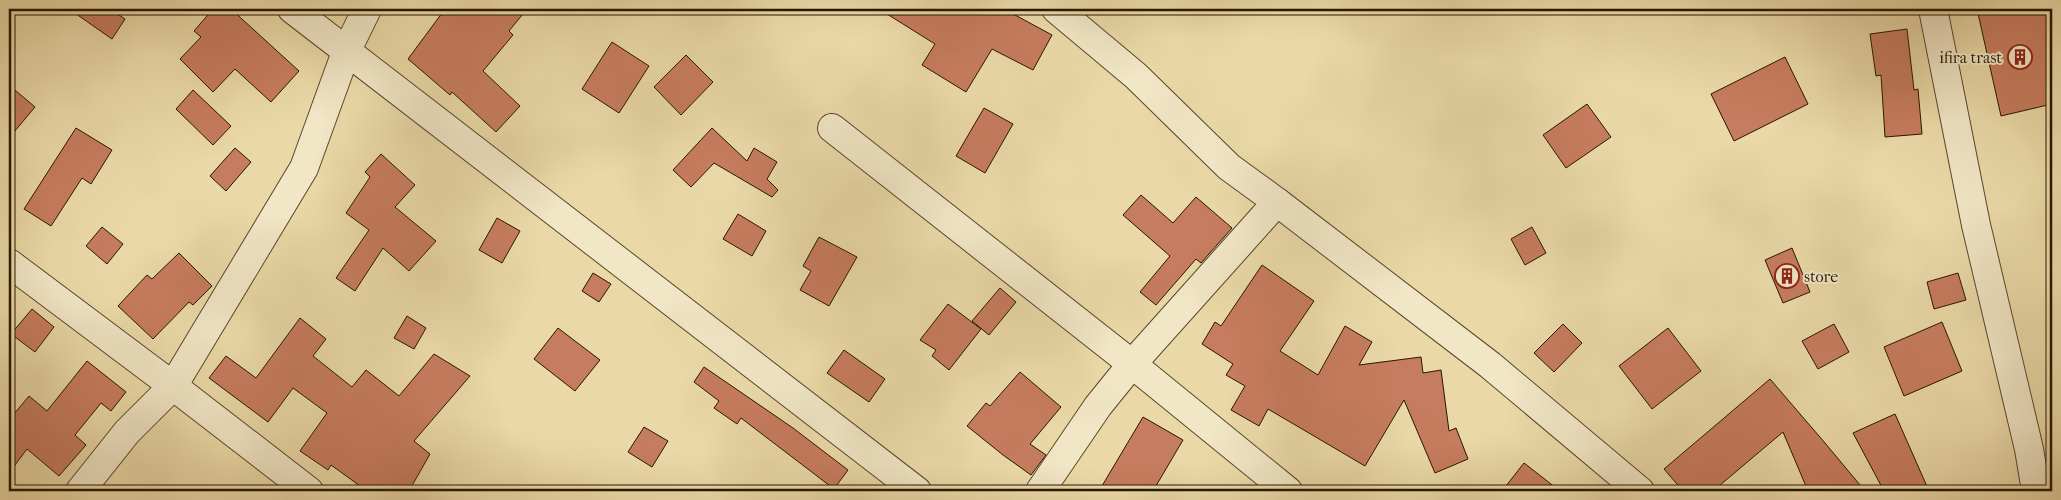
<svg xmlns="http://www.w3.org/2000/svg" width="2061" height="500" font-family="'IM FELL French Canon',serif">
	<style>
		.building { fill: #c67c5e; stroke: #261601 }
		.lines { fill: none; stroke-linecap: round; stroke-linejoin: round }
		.minor-casing { stroke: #57472a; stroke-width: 30 }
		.minor { stroke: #f1e6c6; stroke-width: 28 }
		.labels { text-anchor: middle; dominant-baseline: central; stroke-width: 4; stroke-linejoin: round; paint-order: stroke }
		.poi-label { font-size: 16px; fill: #261601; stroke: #f1e6c6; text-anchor: end }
	</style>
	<rect width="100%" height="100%" fill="#ead9a7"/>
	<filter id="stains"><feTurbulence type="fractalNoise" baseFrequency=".004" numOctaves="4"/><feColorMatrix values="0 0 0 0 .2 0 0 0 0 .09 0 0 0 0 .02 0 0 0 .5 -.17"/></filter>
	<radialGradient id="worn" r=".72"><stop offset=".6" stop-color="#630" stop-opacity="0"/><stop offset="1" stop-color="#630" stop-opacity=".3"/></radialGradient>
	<!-- building -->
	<g class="building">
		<path d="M 69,9 L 110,9 L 125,19 L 112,39 Z"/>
		<path d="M 213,9 L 231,9 L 299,71 L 271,102 L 235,69 L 213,92 L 180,59 L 201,37 L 194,31 Z"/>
		<path d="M 445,9 L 527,9 L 509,31 L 513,35 L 483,71 L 520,106 L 496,132 L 452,92 L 450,95 L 408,59 Z"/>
		<path d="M 879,9 L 1004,9 L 1052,35 L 1033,70 L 992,49 L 966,92 L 922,65 L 935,44 Z"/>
		<path d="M 1977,9 L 2052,9 L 2052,104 L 2001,116 Z"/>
		<path d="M 1907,29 L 1914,90 L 1918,89 L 1922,134 L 1885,137 L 1881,75 L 1876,76 L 1870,34 Z"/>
		<path d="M 612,42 L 649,66 L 619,113 L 582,89 Z"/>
		<path d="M 686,55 L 713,82 L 681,115 L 654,87 Z"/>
		<path d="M 1785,57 L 1808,104 L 1734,141 L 1711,94 Z"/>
		<path d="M 9,85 L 35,107 L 9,138 Z"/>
		<path d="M 193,90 L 231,126 L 213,145 L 176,109 Z"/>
		<path d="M 1587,104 L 1611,137 L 1566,168 L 1543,135 Z"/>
		<path d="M 984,108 L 1013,124 L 985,173 L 956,156 Z"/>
		<path d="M 76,128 L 112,150 L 91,184 L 82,178 L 51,226 L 24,209 Z"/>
		<path d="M 712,128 L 747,161 L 754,148 L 777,162 L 767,179 L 778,190 L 772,197 L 714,163 L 691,187 L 673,170 Z"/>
		<path d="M 235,148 L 251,162 L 226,191 L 210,176 Z"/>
		<path d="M 381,154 L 415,185 L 395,207 L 436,241 L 409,271 L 383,248 L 355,291 L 336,278 L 369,230 L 346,213 L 370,177 L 365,172 Z"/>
		<path d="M 1141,195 L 1173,223 L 1196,197 L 1232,228 L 1201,263 L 1196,259 L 1156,305 L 1140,292 L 1170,256 L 1123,215 Z"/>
		<path d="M 738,214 L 766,231 L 752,256 L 723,239 Z"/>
		<path d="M 497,218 L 520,231 L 502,263 L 479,250 Z"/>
		<path d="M 102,227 L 123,244 L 107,264 L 86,246 Z"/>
		<path d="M 1532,227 L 1546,253 L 1525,265 L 1511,239 Z"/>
		<path d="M 819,237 L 857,257 L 829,306 L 800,290 L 811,271 L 803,266 Z"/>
		<path d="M 1792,248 L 1810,292 L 1783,303 L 1765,260 Z"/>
		<path d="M 179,253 L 212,286 L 193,305 L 189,302 L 153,339 L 118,306 L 147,275 L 152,279 Z"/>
		<path d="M 1262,265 L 1314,301 L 1280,351 L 1318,375 L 1345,326 L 1372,342 L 1359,365 L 1421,357 L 1423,373 L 1441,370 L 1449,431 L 1456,428 L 1468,459 L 1435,473 L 1404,400 L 1365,466 L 1268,409 L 1259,426 L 1231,410 L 1245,386 L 1226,375 L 1233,364 L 1202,344 L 1215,322 L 1221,326 Z"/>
		<path d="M 593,273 L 611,284 L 599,302 L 582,291 Z"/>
		<path d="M 1958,273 L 1966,300 L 1934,309 L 1927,282 Z"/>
		<path d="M 1000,288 L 1016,302 L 989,335 L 972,321 Z"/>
		<path d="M 948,304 L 981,329 L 949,370 L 932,356 L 936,350 L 920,340 Z"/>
		<path d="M 32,309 L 54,327 L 35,352 L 11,334 Z"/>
		<path d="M 407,316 L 426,328 L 414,349 L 394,338 Z"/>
		<path d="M 300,318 L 326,339 L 313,356 L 352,387 L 366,370 L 399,396 L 434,354 L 470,376 L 414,441 L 430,454 L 409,491 L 367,491 L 331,465 L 328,470 L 300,451 L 327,413 L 293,388 L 268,422 L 209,378 L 226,356 L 256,378 Z"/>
		<path d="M 1942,322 L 1962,371 L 1904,396 L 1884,347 Z"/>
		<path d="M 1563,324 L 1582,343 L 1554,372 L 1534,353 Z"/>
		<path d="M 1834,324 L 1849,352 L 1818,369 L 1802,341 Z"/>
		<path d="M 558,328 L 600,360 L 575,391 L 534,359 Z"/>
		<path d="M 1668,328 L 1701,371 L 1652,409 L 1619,366 Z"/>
		<path d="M 844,350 L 885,379 L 869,402 L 827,373 Z"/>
		<path d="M 87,361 L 126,392 L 111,411 L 101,403 L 75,435 L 86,445 L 59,476 L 27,449 L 9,473 L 9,420 L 29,396 L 47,411 Z"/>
		<path d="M 704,367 L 793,428 L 848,470 L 834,489 L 741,418 L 737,424 L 714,408 L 719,401 L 694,382 Z"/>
		<path d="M 1020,372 L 1061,407 L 1030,444 L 1046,455 L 1031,475 L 1003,455 L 967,426 L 986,403 L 990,406 Z"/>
		<path d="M 1770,379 L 1825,443 L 1865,491 L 1808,491 L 1783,432 L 1713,491 L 1683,491 L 1664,469 Z"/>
		<path d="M 1895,414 L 1929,491 L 1884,491 L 1853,433 Z"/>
		<path d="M 1143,417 L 1183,440 L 1153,491 L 1099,491 Z"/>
		<path d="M 644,427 L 668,441 L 652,467 L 628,452 Z"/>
		<path d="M 1524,463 L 1560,491 L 1502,491 Z"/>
	</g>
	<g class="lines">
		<defs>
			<g id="minor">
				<path d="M 292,9 L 917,491"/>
				<path d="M 1933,9 L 1976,225 L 2029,449 L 2036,491"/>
				<path d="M 832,128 L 1132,364 L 1288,491"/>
				<path d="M 1277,202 L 1490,365 L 1640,491"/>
				<path d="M 9,263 L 173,386 L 309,491"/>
				<path d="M 80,491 L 127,432 L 173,386 L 304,168 L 346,52 L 367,9"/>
				<path d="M 1040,491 L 1098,406 L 1132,364 L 1277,202 L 1229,167 L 1136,76 L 1056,9"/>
			</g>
		</defs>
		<!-- minor casing -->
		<use href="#minor" class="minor-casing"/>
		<!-- minor -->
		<use href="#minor" class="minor"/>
	</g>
	<!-- icons -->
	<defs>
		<symbol id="building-ring" viewBox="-11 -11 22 22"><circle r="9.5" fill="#f1e6c6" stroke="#8f2418" stroke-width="1.5"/><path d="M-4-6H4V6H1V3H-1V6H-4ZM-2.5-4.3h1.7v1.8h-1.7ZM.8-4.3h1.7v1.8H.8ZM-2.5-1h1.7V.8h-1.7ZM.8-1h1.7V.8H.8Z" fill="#8f2418"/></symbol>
	</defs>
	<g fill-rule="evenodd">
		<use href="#building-ring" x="2006" y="43" width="28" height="28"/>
		<use href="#building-ring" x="1773" y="262" width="28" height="28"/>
	</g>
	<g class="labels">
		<!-- poi labels -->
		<g class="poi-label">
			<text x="2002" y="57">ifira trast</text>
			<text x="1804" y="276" text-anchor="start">store</text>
		</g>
	</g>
	<!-- margin -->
	<rect width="2061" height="500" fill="none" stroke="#ead9a7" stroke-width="30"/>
	<rect x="10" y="10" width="2041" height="480" fill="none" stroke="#261601" stroke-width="2.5"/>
	<rect x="15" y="15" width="2031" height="470" fill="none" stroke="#261601"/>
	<rect width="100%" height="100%" filter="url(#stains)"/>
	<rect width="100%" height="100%" fill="url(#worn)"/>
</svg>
